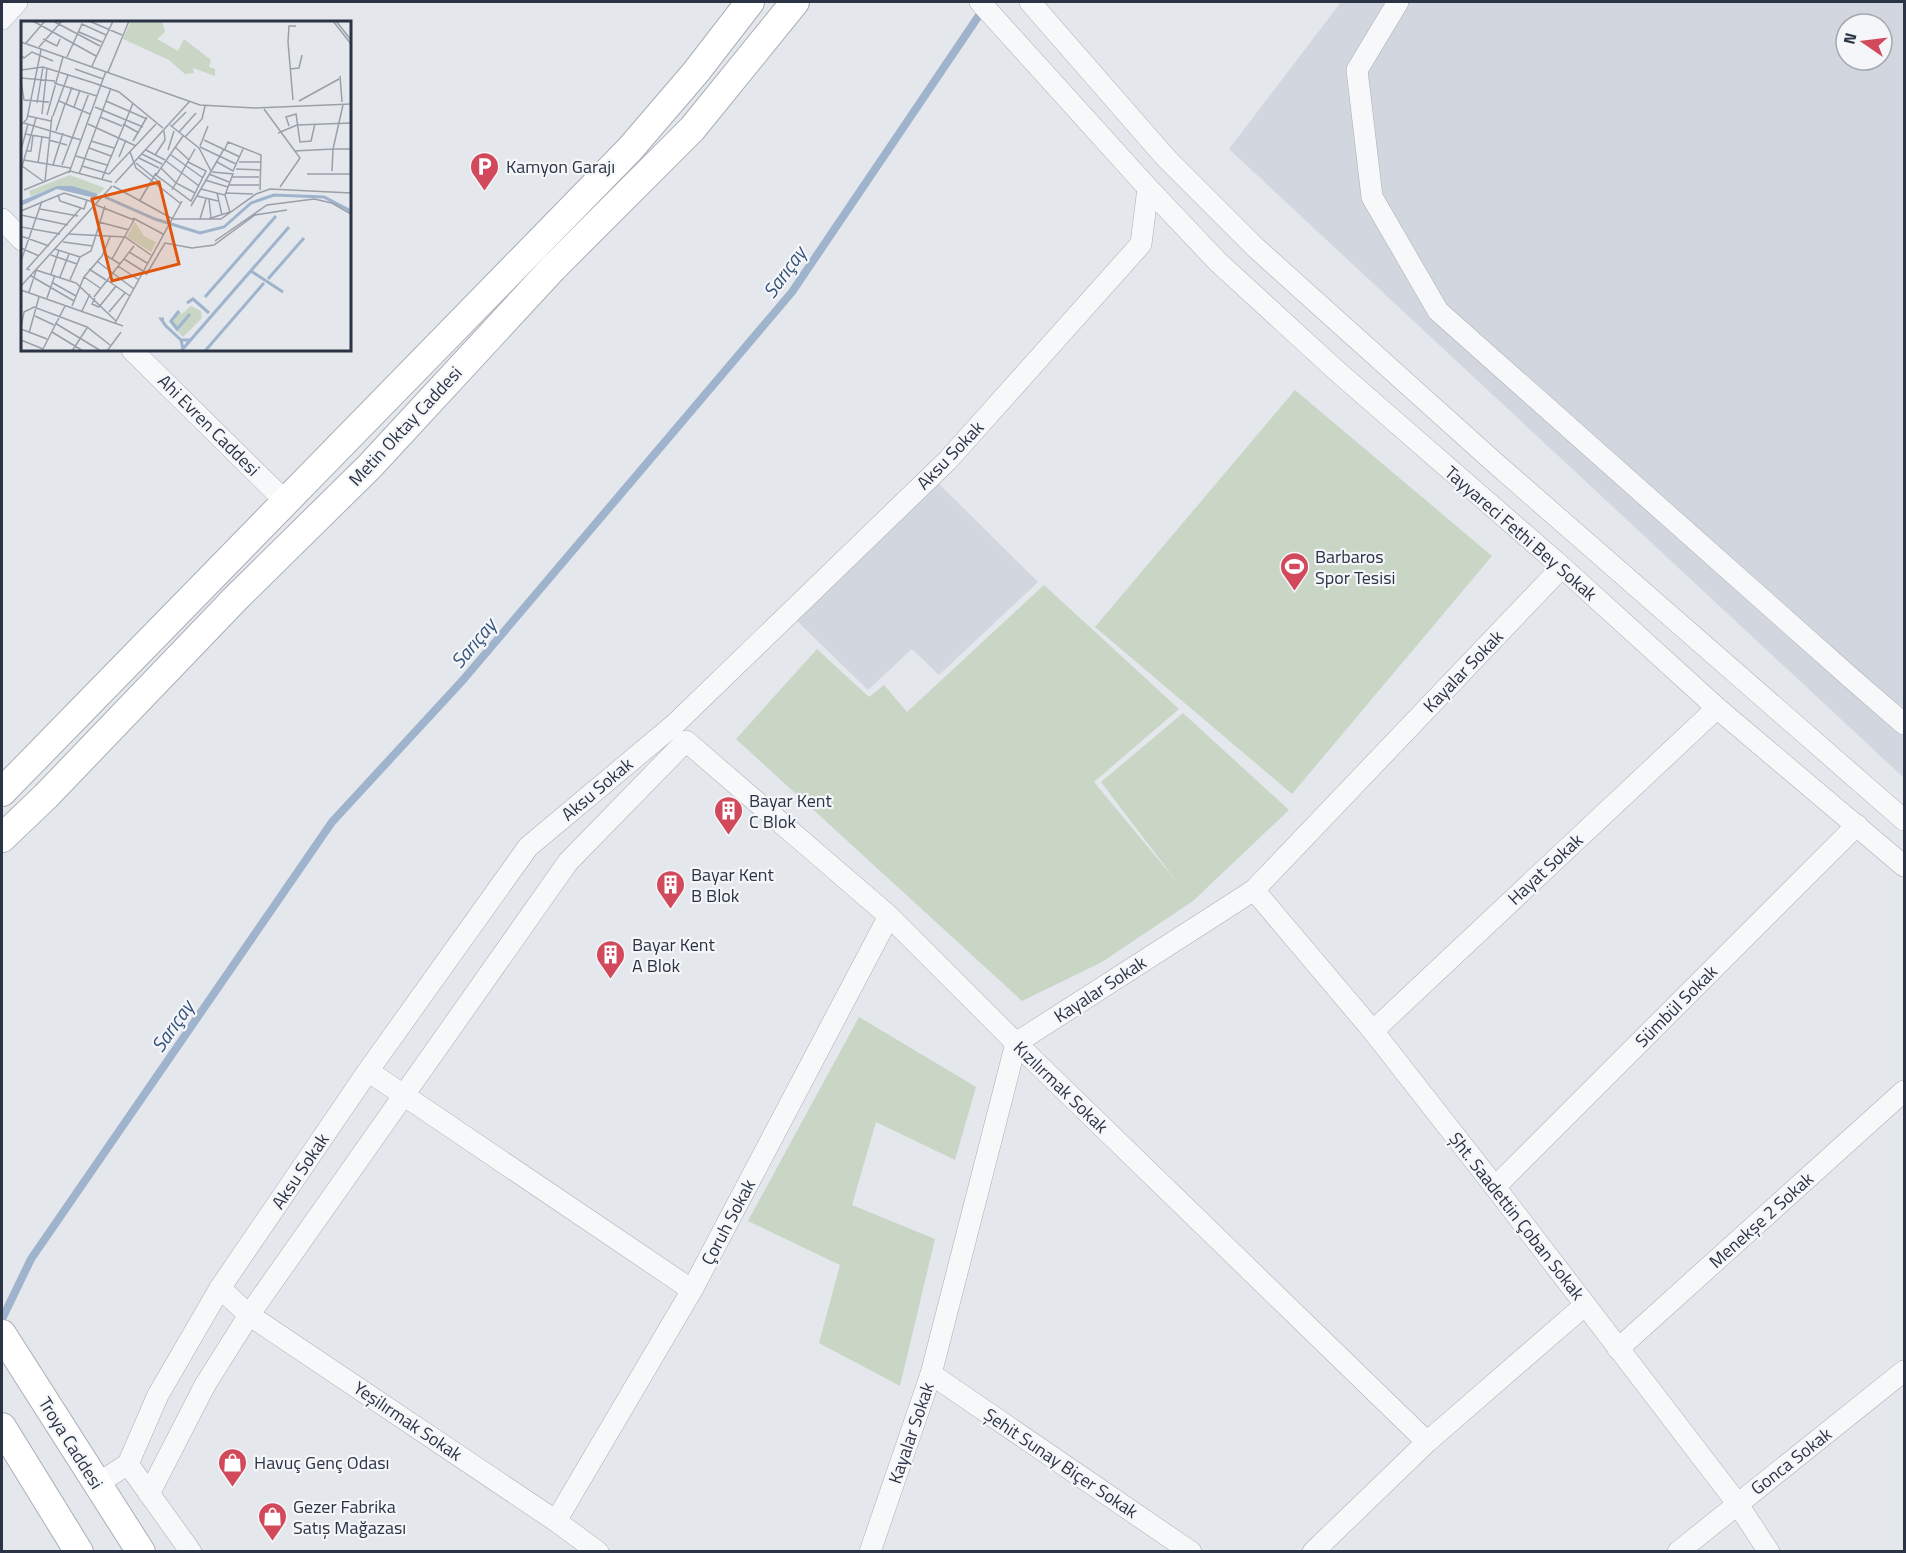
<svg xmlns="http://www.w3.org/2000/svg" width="1906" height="1553" font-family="'Titillium Web',sans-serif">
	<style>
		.built { fill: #d2d6de; fill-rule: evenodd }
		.green { fill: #c9d6c5 }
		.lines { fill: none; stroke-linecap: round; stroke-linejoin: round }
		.stream { stroke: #9fb4cc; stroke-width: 8 }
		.minor-casing { stroke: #a9aeb7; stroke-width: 22 }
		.secondary-casing { stroke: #a9aeb7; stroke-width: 30 }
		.minor { stroke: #f7f8fa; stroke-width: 21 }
		.secondary { stroke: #fff; stroke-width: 28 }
		.labels { text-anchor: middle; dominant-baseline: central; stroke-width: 4.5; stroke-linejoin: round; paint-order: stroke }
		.poi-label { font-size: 18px; fill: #2b3445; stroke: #f4f6f9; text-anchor: start }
		.street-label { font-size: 18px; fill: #2b3445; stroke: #f4f6f9 }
		.water-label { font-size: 20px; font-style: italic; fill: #34527a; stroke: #f4f6f9 }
		.inset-river { fill: none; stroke: #9fb4cc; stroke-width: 3 }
		.inset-road { fill: none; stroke: #9a9fa9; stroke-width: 1.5 }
		.view { fill: #df570f; fill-opacity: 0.15; stroke: #df570f; stroke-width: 3 }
		.inset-edge { fill: none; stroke: #2b3445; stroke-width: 3 }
	</style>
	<rect width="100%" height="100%" fill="#e4e7ec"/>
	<!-- built -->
	<g class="built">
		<path d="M 1341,2 L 1904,2 L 1904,778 L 1229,149 ZM 1846,24 L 1882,24 L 1882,60 L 1846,60 Z"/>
		<path d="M 933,478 L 1038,582 L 939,675 L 912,649 L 868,690 L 794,618 Z"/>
	</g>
	<!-- green -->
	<g class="green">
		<path d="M 1295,390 L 1492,556 L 1292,794 L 1095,627 Z"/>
		<path d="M 1044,585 L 1179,709 L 1094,782 L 1177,882 L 1101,782 L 1183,713 L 1289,810 L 1193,901 L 1102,962 L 1022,1001 L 736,739 L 817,649 L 869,697 L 884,685 L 907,712 Z"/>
		<path d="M 859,1017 L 976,1087 L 955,1160 L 876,1122 L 852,1205 L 935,1239 L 900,1386 L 819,1343 L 840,1265 L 748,1221 Z"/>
	</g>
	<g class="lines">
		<!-- stream -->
		<path class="stream" d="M 2,1319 L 31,1259 L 332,822 L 463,680 L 792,292 L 984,8"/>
		<defs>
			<g id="minor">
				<path d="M 980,2 L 1148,188 L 1218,262 L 1338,372 L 1562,567 L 1717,708 L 1904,866"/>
				<path d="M 1030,2 L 1166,158 L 1256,248 L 1494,462 L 1904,820"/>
				<path d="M 1398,2 L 1357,70 L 1372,197 L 1438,311 L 1851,678 L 1904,724"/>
				<path d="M 2,19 L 17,2"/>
				<path d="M 2,219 L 22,240"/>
				<path d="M 132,350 L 285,501"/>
				<path d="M 1254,890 L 1373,1031 L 1495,1187 L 1737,1503 L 1769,1552"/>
				<path d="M 1373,1031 L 1717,708"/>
				<path d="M 368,1071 L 692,1290"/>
				<path d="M 1495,1187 L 1857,825"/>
				<path d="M 220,1288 L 249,1315 L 556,1521 L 598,1552"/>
				<path d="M 1618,1349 L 1904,1091"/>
				<path d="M 931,1374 L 1191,1552"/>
				<path d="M 128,1464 L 158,1395 L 220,1288 L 368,1071 L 528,847 L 675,724 L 948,460 L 1141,244 L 1148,188"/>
				<path d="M 128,1464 L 191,1552"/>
				<path d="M 97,1484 L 128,1464"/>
				<path d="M 149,1494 L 205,1385 L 249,1315 L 568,862 L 686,741 L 889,916 L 1016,1043 L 1427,1442"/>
				<path d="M 556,1521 L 692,1290 L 889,916"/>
				<path d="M 870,1552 L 931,1374 L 1016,1043 L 1254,890 L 1562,567"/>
				<path d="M 1313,1552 L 1427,1442 L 1585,1305"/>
				<path d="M 1678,1552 L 1904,1371"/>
			</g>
			<g id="secondary">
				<path d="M 2,792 L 630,149 L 696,72 L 750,2"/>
				<path d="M 2,838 L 46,796 L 236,598 L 370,466 L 553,268 L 692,129 L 795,2"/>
				<path d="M 2,1334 L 141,1552"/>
				<path d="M 2,1427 L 79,1552"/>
			</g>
		</defs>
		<!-- minor casing -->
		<use href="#minor" class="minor-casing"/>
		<!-- secondary casing -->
		<use href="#secondary" class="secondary-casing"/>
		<!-- minor -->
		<use href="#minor" class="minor"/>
		<!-- secondary -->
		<use href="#secondary" class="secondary"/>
	</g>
	<!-- icons -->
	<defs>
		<symbol id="parking-pin" viewBox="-11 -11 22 30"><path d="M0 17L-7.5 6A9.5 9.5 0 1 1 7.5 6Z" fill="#d1495b" stroke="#f4f6f9"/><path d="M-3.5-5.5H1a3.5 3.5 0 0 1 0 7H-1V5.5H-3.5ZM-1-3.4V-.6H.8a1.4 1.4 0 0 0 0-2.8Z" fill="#fff"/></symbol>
		<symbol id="stadium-pin" viewBox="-11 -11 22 30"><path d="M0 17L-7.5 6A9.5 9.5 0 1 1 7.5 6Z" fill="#d1495b" stroke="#f4f6f9"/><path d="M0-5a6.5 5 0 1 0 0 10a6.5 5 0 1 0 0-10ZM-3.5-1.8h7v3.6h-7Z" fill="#fff"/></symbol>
		<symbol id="building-pin" viewBox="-11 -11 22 30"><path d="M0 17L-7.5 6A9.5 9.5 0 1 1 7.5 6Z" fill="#d1495b" stroke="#f4f6f9"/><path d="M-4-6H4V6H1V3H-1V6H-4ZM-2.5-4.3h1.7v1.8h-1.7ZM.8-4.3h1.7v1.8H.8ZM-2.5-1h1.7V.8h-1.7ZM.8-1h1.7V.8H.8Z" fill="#fff"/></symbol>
		<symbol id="shop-pin" viewBox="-11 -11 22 30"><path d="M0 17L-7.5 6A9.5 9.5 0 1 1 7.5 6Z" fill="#d1495b" stroke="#f4f6f9"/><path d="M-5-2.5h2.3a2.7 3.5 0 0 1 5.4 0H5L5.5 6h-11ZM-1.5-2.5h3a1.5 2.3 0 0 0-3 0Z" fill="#fff"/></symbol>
	</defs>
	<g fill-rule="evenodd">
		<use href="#parking-pin" x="468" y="150" width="33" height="45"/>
		<use href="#stadium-pin" x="1278" y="550" width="33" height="45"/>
		<use href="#building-pin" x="712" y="794" width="33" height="45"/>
		<use href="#building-pin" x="654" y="868" width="33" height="45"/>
		<use href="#building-pin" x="594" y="938" width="33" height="45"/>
		<use href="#shop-pin" x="216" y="1446" width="33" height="45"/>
		<use href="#shop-pin" x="256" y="1500" width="33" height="45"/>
	</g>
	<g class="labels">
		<!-- poi labels -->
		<g class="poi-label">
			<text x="506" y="166">Kamyon Garajı</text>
			<text x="1315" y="556">Barbaros<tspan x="1315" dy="21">Spor Tesisi</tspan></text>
			<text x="749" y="800">Bayar Kent<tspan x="749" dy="21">C Blok</tspan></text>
			<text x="691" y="874">Bayar Kent<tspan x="691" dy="21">B Blok</tspan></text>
			<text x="632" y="944">Bayar Kent<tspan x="632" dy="21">A Blok</tspan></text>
			<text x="254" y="1462">Havuç Genç Odası</text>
			<text x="293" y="1506">Gezer Fabrika<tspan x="293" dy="21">Satış Mağazası</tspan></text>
		</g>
		<!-- street labels -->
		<g class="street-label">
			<text transform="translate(209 425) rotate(45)">Ahi Evren Caddesi</text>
			<text transform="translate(405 426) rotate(-47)">Metin Oktay Caddesi</text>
			<text transform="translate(950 455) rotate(-46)">Aksu Sokak</text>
			<text transform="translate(1521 533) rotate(41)">Tayyareci Fethi Bey Sokak</text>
			<text transform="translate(1463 671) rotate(-46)">Kayalar Sokak</text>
			<text transform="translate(597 789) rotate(-40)">Aksu Sokak</text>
			<text transform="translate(1545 869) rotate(-43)">Hayat Sokak</text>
			<text transform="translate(1100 989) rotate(-33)">Kayalar Sokak</text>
			<text transform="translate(1676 1006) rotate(-45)">Sümbül Sokak</text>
			<text transform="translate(1061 1087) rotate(44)">Kızılırmak Sokak</text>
			<text transform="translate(300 1171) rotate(-56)">Aksu Sokak</text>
			<text transform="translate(1517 1216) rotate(52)">Şht. Saadettin Çoban Sokak</text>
			<text transform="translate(1761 1220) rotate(-42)">Menekşe 2 Sokak</text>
			<text transform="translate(728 1222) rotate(-62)">Çoruh Sokak</text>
			<text transform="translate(408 1421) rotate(34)">Yeşilırmak Sokak</text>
			<text transform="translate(911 1433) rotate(-71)">Kayalar Sokak</text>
			<text transform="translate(71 1443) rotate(58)">Troya Caddesi</text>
			<text transform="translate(1791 1461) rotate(-38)">Gonca Sokak</text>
			<text transform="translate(1061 1463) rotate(34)">Şehit Sunay Biçer Sokak</text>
		</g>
		<!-- water labels -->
		<g class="water-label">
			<text transform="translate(784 272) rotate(-54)">Sarıçay</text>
			<text transform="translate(473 643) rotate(-50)">Sarıçay</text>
			<text transform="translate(172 1026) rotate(-55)">Sarıçay</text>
		</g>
	</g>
	<!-- overview -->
	<g transform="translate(21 21)">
		<rect width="330" height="330" fill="#e4e7ec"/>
		<path d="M 110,0 L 141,0 L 144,11 L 136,18 L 157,30 L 163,18 L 190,39 L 188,46 L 194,48 L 194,55 L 172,47 L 173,52 L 164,53 L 148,39 L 102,18 ZM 49,154 L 84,167 L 78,173 L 37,165 L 10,175 L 8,170 ZM 114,201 L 123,215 L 135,221 L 130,231 L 106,216 ZM 170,285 L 180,290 L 181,297 L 162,316 L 148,301 L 157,289 L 161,293 Z" fill="#c9d6c5"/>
		<path d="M 36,165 L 51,165 L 77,173 L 74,177 L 36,168 L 0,185 L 0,180 Z" fill="#9fb4cc"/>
		<path class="inset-river" d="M 84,176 L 134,198 L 179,212 L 203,206 L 230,182 L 253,174 L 303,176 L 330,190M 230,250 L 262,271M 247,258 L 283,217M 184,276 L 255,195M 166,282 L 172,278 L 188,292M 158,290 L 150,300 L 156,308 L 169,293M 143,298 L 140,298 L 145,305 L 160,319M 162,328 L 160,319 L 170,319M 160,330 L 268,206M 184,330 L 243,262"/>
		<path class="inset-road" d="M 12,0 L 75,35M 32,0 L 79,25M 68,0 L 101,14M 312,0 L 330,23M 315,0 L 330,19M 58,11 L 81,21M 22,18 L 36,25 L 39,18M 0,21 L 179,84 L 234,87 L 330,83M 5,22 L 24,0M 18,26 L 41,0M 0,34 L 3,37 L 11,31 L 32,40M 46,36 L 61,3 L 85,14M 71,45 L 92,0M 54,48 L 82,58M 269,48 L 278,47 L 281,34M 0,49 L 22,46 L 73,62M 87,51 L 108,0M 319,55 L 321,81M 0,57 L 34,60M 0,60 L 3,79 L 28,81M 33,62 L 76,75M 73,62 L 98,71 L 142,107M 272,79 L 267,21 L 268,5 L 275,5M 38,80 L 69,93M 85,80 L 126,98M 278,80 L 318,58M 16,82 L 22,46M 45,83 L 51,66M 53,86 L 59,69M 74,86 L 122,106M 243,88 L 279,137 L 259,166M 21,93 L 26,47M 26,94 L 42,36M 7,95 L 30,100M 32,95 L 47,54M 79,96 L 101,105M 3,102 L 60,119M 67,103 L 115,125M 102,103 L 118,112M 0,104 L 6,98 L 20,29M 149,104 L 178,127 L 190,150M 151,105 L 165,91M 268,105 L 265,96 L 275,93 L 279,121 L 290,120 L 294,103M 35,110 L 44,83M 158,111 L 175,92M 257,112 L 276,104 L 330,102M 4,113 L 28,117M 162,115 L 135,154 L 170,180 L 185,150 L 167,141M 164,116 L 181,98 L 184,85M 28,119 L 46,124M 183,119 L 219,136M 70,120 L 93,127M 112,120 L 126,96M 179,125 L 187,105M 154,126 L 168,139M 179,126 L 215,143M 68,127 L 90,135M 204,128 L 207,121 L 240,134 L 239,169M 0,129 L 7,103M 125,129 L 144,139M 147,129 L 153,110M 5,130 L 10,130 L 12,114M 273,130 L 312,128 L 322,84M 109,131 L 115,147 L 159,182M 121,133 L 141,143M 134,134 L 144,119 L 143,110M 150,134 L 182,157M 55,135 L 86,144M 98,136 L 105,119M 118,137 L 138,147M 3,139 L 49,147M 145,140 L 178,165M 196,141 L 212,150 L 222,128M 218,141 L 239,141M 17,142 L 21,116M 115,142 L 137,160M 32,144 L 42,112M 41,144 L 68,72M 1,145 L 22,160M 61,145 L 88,153 L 135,103M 140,147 L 155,162 L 174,172M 215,148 L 239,149M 0,149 L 15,97M 311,150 L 312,128 L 330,128M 191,151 L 212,153 L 204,174M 48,152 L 85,50M 58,153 L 90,67M 188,153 L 208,161M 286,153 L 330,153M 211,156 L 238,156M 81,158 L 112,82M 184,159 L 207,166M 24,160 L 31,95M 94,162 L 169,80M 208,164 L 238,164M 92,165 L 152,198M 180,168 L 204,174 L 209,191M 3,169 L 49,150 L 91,161M 151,169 L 174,128M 196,172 L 201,194M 204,172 L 232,173M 37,174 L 39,180 L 63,188 L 66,179M 176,175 L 197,180M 188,178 L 190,197M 119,179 L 135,152M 75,184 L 113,199 L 91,238M 170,185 L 203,128M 19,188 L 57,195M 0,190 L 43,172 L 72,181M 0,194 L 47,204M 112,197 L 142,213M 152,198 L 200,198 L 235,173 L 249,168 L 330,172M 179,198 L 185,178M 187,198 L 209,191M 78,201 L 108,209M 0,206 L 39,213M 48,213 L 104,216 L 130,234M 0,215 L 28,225M 194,220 L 246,184 L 293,178 L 311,182 L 330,193M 42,221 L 72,225M 0,227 L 18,235M 34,228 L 59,236M 108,231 L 126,242M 83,233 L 99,243M 30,234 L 56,243M 103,238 L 122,250M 0,240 L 21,180M 77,241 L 113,268M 97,245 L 118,259M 68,248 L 85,259M 9,249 L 6,248 L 60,187M 15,249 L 55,262 L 95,300M 30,253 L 38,229M 125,254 L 144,222 L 171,227 L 193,224 L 234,194 L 266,189M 10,255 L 53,280M 39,256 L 48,233M 63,256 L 79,267M 49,259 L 59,236 L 70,230 L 84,185M 86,259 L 109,275M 32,262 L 55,275M 0,265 L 91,165M 0,269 L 102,305M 8,271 L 15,250M 73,276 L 113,225M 26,277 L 34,254M 74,277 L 71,283 L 78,286 L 95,265M 51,285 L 63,256 L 81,235 L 89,216M 61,290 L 69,273M 88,291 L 104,272M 14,295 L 33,304M 34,302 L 80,330M 94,302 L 161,180M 0,306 L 3,291 L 13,286 L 66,306 L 89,324M 0,308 L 26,318M 31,311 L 62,330M 8,312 L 18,276M 0,319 L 22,328M 21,330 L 44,285M 51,330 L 66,307M 86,330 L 100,311"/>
		<path class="view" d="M 138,161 L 158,243 L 91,260 L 71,178 Z"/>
		<rect width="330" height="330" class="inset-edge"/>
	</g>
	<!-- border -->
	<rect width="1906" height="1553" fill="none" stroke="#2b3445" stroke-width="6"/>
	<!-- north arrow -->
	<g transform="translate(1864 42) rotate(284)"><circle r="28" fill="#f4f6f9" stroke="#a4a8b1" stroke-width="1.5"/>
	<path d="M0-4.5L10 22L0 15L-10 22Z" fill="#d1495b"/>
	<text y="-9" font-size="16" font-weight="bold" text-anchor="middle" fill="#2b3445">N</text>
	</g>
</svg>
